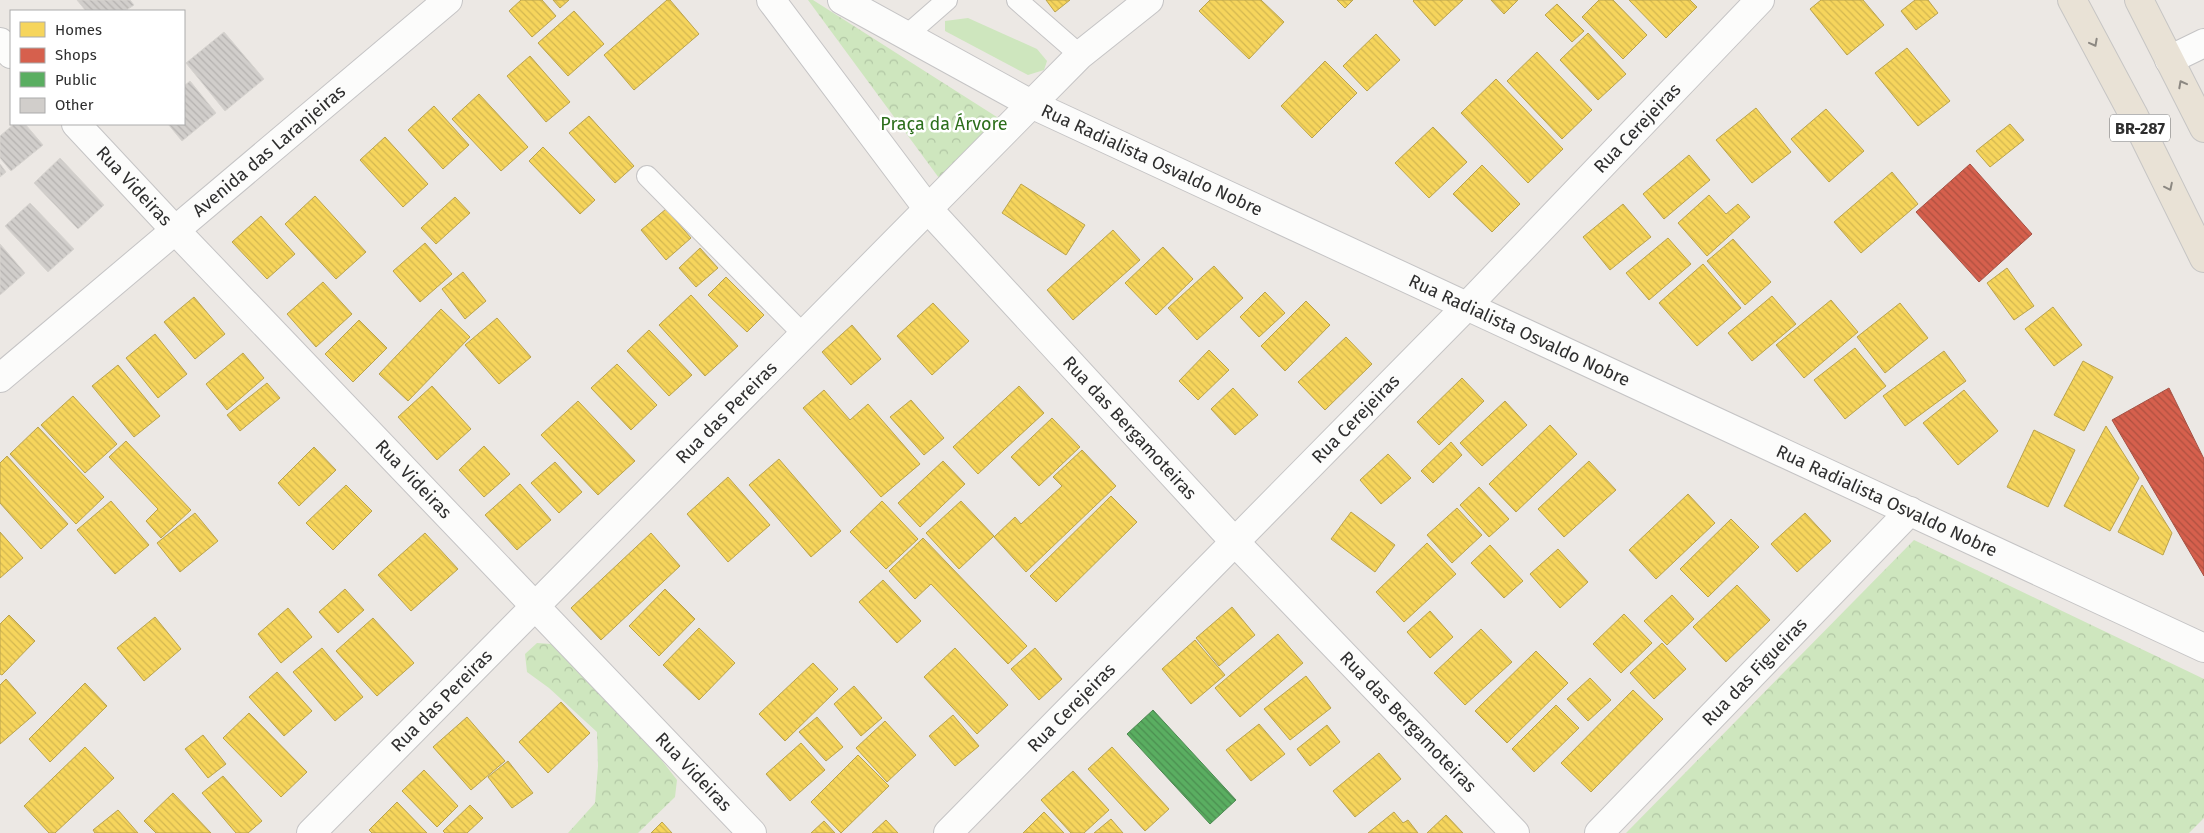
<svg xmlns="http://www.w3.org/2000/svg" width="2204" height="833" font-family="'Fira Sans',sans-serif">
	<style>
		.grass { fill: #cee6be }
		.forest { fill: url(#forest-crowns) }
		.homes { fill: url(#homes-back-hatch); stroke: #baa34e }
		.shops { fill: url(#shops-back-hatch); stroke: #a45144 }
		.public { fill: url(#public-back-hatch); stroke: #4d8852 }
		.building { fill: url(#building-back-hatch); stroke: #d7d4d0 }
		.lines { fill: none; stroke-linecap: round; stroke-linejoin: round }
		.service-casing { stroke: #c5c4c5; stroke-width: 22 }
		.minor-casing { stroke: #c5c4c5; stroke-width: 30 }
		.tertiary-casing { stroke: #c5c4c5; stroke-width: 30 }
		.trunk-casing { stroke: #c6c5c4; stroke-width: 30 }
		.service { stroke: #fcfcfb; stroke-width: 20 }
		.minor { stroke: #fcfcfb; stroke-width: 28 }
		.tertiary { stroke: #fcfcfb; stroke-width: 28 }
		.trunk { stroke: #e9e2d6; stroke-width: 28 }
		.oneway { stroke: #8c8882 }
		.labels { text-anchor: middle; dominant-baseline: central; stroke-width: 5; stroke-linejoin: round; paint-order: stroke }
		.shield { fill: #fff; stroke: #6d6d6d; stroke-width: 1 }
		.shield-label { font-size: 16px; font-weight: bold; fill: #2e2e2e }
		.park-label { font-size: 18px; fill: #2c6e1b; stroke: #fff }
		.street-label { font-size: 18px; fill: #2e2e2e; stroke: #fff }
	</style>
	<defs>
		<pattern id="forest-crowns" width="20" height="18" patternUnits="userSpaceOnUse" patternTransform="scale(1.25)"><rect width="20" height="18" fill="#cee6be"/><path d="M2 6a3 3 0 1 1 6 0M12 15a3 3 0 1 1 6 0" fill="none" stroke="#b1c6a4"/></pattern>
		<pattern id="homes-back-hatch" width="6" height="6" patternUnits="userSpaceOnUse" patternTransform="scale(1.25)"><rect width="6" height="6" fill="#f6d55c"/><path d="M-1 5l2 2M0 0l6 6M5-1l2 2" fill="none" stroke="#d3b750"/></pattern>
		<pattern id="shops-back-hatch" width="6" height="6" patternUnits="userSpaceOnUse" patternTransform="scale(1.25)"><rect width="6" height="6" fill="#d6604d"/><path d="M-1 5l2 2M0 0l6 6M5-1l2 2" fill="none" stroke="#ae5040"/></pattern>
		<pattern id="public-back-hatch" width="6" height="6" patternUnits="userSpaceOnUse" patternTransform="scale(1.25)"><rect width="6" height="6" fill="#5aae61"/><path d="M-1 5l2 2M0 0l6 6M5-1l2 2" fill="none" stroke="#4b8e50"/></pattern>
		<pattern id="building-back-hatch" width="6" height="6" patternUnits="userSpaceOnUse" patternTransform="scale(1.25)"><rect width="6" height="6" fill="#d1cecb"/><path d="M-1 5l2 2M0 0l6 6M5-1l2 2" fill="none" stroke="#b4b1af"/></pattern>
	</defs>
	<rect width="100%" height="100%" fill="#ece8e4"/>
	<!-- grass -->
	<path class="grass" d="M 968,18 L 1037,49 L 1047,61 L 1044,70 L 1028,75 L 945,31 L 945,21 Z"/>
	<!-- forest -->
	<g class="forest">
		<path d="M 808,0 L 813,0 L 1000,119 L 939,178 Z"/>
		<path d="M 1914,540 L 2204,679 L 2204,818 L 2189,833 L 1626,833 Z"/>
		<path d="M 537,643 L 551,644 L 596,683 L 650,745 L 677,780 L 675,797 L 638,833 L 568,833 L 595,803 L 598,766 L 597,732 L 549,688 L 527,672 L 525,654 Z"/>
	</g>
	<!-- homes -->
	<g class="homes">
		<path d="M 521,0 L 542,0 L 556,16 L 532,37 L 509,11 Z"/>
		<path d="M 553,0 L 569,0 L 560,8 Z"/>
		<path d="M 667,0 L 670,0 L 699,34 L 634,90 L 604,55 Z"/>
		<path d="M 1046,0 L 1070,0 L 1055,12 Z"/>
		<path d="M 1210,0 L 1261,0 L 1284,22 L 1249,59 L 1199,11 Z"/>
		<path d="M 1337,0 L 1353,0 L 1345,8 Z"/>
		<path d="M 1414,0 L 1463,0 L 1435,26 L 1413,1 Z"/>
		<path d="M 1491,0 L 1518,0 L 1504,14 Z"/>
		<path d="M 1599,0 L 1613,0 L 1647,35 L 1623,59 L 1582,17 Z"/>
		<path d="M 1629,0 L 1690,0 L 1697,7 L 1666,38 Z"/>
		<path d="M 1821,0 L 1863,0 L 1884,25 L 1847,55 L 1810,9 Z"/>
		<path d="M 1915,0 L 1928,0 L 1938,13 L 1916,30 L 1901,11 Z"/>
		<path d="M 1557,4 L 1584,31 L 1572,42 L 1545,15 Z"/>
		<path d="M 574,11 L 604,44 L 568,76 L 538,43 Z"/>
		<path d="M 1588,33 L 1626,74 L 1598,100 L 1560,60 Z"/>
		<path d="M 1376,34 L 1400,60 L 1367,91 L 1343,66 Z"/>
		<path d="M 1907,48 L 1950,101 L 1918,126 L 1875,73 Z"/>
		<path d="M 1537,52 L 1592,110 L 1562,139 L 1507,81 Z"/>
		<path d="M 530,56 L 570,102 L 546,122 L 507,76 Z"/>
		<path d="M 1325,61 L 1357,93 L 1312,138 L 1281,106 Z"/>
		<path d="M 1496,79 L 1563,149 L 1528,183 L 1461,113 Z"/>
		<path d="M 479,94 L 528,147 L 501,171 L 452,119 Z"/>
		<path d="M 434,106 L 469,145 L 443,169 L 408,130 Z"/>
		<path d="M 1756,108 L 1791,152 L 1752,183 L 1716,140 Z"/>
		<path d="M 1826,109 L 1864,151 L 1829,182 L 1791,139 Z"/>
		<path d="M 589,116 L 634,166 L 615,183 L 569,133 Z"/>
		<path d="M 2010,124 L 2024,140 L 1990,167 L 1976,151 Z"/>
		<path d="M 1433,127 L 1467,162 L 1429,198 L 1395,163 Z"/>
		<path d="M 385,137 L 428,184 L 403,207 L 360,160 Z"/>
		<path d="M 543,147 L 595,200 L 580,214 L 529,161 Z"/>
		<path d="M 1689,155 L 1710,180 L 1664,219 L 1643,194 Z"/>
		<path d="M 1482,165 L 1520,204 L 1492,232 L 1453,194 Z"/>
		<path d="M 1892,172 L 1918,204 L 1861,253 L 1834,222 Z"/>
		<path d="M 1021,184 L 1085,225 L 1066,255 L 1002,213 Z"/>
		<path d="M 1709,195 L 1726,214 L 1738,204 L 1750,217 L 1707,256 L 1678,223 Z"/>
		<path d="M 315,196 L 366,252 L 336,279 L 285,224 Z"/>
		<path d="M 455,197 L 470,213 L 436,244 L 421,228 Z"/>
		<path d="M 1623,204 L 1651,237 L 1610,270 L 1583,237 Z"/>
		<path d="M 666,209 L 691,238 L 666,260 L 641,230 Z"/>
		<path d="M 261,216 L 295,254 L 267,279 L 232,242 Z"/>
		<path d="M 1113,230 L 1140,260 L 1073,320 L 1047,290 Z"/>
		<path d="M 1668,238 L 1691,264 L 1649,300 L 1626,273 Z"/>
		<path d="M 1733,239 L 1771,282 L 1745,305 L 1707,261 Z"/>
		<path d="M 425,243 L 452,274 L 420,302 L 393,271 Z"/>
		<path d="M 1163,247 L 1193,279 L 1156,315 L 1125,283 Z"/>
		<path d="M 700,248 L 718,268 L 696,287 L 679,268 Z"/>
		<path d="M 1703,264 L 1741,308 L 1697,346 L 1659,303 Z"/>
		<path d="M 1214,266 L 1243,298 L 1197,340 L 1168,308 Z"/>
		<path d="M 2007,268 L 2034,306 L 2014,320 L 1987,283 Z"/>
		<path d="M 463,272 L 486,301 L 465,319 L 442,289 Z"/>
		<path d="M 726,277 L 764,315 L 747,332 L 708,295 Z"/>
		<path d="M 323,282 L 352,314 L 316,347 L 287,314 Z"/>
		<path d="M 1265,292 L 1285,313 L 1259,337 L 1240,317 Z"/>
		<path d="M 691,295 L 738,346 L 705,376 L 659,325 Z"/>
		<path d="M 1772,296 L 1796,324 L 1752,361 L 1728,333 Z"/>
		<path d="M 194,297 L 225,334 L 195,359 L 164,322 Z"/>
		<path d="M 1831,300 L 1858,332 L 1804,378 L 1776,345 Z"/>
		<path d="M 1306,301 L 1330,325 L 1285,371 L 1261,346 Z"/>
		<path d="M 933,303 L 969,341 L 932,375 L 897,336 Z"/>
		<path d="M 1900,303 L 1928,338 L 1885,373 L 1857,337 Z"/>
		<path d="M 2053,307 L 2082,345 L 2054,366 L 2025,329 Z"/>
		<path d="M 441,309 L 470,337 L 408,401 L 379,374 Z"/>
		<path d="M 497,318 L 531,357 L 499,384 L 465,345 Z"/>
		<path d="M 359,320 L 387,348 L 353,382 L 325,354 Z"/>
		<path d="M 852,325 L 881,359 L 851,385 L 822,352 Z"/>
		<path d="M 649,330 L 692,375 L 669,396 L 627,351 Z"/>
		<path d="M 155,334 L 187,374 L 158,398 L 126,358 Z"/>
		<path d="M 1346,337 L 1372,364 L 1325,410 L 1298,382 Z"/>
		<path d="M 1855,348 L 1886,386 L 1845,419 L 1814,380 Z"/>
		<path d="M 1209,350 L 1229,370 L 1198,400 L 1179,381 Z"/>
		<path d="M 1944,351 L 1966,381 L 1905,426 L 1883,396 Z"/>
		<path d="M 243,353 L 264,378 L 227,410 L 206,384 Z"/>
		<path d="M 2083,361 L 2113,377 L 2084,431 L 2054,415 Z"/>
		<path d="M 617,364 L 657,405 L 631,430 L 591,388 Z"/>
		<path d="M 118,365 L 160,416 L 134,437 L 92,386 Z"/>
		<path d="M 1462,378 L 1484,401 L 1439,445 L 1417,422 Z"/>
		<path d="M 267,383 L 280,398 L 240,431 L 227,415 Z"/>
		<path d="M 432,386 L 471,429 L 437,460 L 398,417 Z"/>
		<path d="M 1019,386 L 1044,413 L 978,474 L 953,447 Z"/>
		<path d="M 1233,388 L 1258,415 L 1235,435 L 1211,409 Z"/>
		<path d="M 824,390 L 850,420 L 868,404 L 920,464 L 881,497 L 803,408 Z"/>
		<path d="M 1964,390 L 1998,431 L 1958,465 L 1923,423 Z"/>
		<path d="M 73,396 L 117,444 L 85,473 L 41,425 Z"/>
		<path d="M 911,400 L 944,438 L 924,455 L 890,417 Z"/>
		<path d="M 578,401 L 635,461 L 598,495 L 541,435 Z"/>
		<path d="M 1505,401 L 1527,425 L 1482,466 L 1460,443 Z"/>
		<path d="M 1052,418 L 1080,447 L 1039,486 L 1011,457 Z"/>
		<path d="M 1550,425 L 1577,454 L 1516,512 L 1489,484 Z"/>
		<path d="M 2106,426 L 2139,478 L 2110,531 L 2064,506 Z"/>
		<path d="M 38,427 L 104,497 L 76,524 L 10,454 Z"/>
		<path d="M 2034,430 L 2075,450 L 2048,507 L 2007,487 Z"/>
		<path d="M 126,441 L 191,510 L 161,538 L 146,521 L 158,509 L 109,457 Z"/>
		<path d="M 1451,442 L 1462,455 L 1433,483 L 1421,471 Z"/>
		<path d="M 484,446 L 510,474 L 484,497 L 459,470 Z"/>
		<path d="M 314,447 L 336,470 L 299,506 L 278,483 Z"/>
		<path d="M 1082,450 L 1116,486 L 1026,572 L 994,537 L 1015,517 L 1021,524 L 1062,486 L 1053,477 Z"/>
		<path d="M 1388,454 L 1411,478 L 1381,504 L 1360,480 Z"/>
		<path d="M 7,456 L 68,524 L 41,549 L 0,503 L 0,463 Z"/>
		<path d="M 779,459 L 841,531 L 811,557 L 749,485 Z"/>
		<path d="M 943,461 L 965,484 L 920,527 L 898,503 Z"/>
		<path d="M 1589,461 L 1616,490 L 1564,537 L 1538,509 Z"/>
		<path d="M 555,462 L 582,492 L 559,513 L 531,483 Z"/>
		<path d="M 728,477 L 770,525 L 728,562 L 687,514 Z"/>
		<path d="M 520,484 L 551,520 L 517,550 L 485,515 Z"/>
		<path d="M 346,485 L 372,511 L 333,550 L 306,523 Z"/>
		<path d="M 2142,485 L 2172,533 L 2163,555 L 2118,532 Z"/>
		<path d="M 1479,487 L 1509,519 L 1489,537 L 1460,505 Z"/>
		<path d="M 1688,494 L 1715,523 L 1656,579 L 1629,550 Z"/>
		<path d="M 1111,496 L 1137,522 L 1056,602 L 1030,576 Z"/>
		<path d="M 111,501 L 149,545 L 115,574 L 77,530 Z"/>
		<path d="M 882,501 L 918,539 L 886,569 L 850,532 Z"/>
		<path d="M 961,501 L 994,536 L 959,569 L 926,533 Z"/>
		<path d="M 1457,508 L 1482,535 L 1452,563 L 1427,535 Z"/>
		<path d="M 1351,512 L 1395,545 L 1375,572 L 1331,539 Z"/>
		<path d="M 195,513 L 218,541 L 180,572 L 157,543 Z"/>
		<path d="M 1805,513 L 1831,541 L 1797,572 L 1771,544 Z"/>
		<path d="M 1731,519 L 1759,547 L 1708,597 L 1680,569 Z"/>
		<path d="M 0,532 L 23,558 L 0,578 Z"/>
		<path d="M 425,533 L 458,569 L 411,611 L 378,575 Z"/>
		<path d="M 651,533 L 680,566 L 601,640 L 571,608 Z"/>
		<path d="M 923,538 L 1027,646 L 1008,664 L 931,584 L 915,599 L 889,571 Z"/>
		<path d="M 1427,543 L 1456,574 L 1404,622 L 1376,592 Z"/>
		<path d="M 1490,545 L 1523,581 L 1504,598 L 1471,563 Z"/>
		<path d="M 1558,549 L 1588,582 L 1560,608 L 1530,574 Z"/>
		<path d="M 883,580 L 921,621 L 897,643 L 859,602 Z"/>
		<path d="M 1737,585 L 1770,620 L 1726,662 L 1693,627 Z"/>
		<path d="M 345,589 L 364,610 L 338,633 L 319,612 Z"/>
		<path d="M 665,589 L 695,619 L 659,656 L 629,626 Z"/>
		<path d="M 1672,595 L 1694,619 L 1667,645 L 1644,621 Z"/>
		<path d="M 1232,607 L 1255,635 L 1219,666 L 1196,638 Z"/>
		<path d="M 288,608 L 312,637 L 281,663 L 258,634 Z"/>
		<path d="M 1430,611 L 1453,637 L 1430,658 L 1407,632 Z"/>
		<path d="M 1624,614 L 1652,643 L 1621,673 L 1593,644 Z"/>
		<path d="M 9,615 L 35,641 L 2,675 L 0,674 L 0,624 Z"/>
		<path d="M 155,617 L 181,649 L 144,681 L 117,648 Z"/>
		<path d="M 373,618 L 414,663 L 377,696 L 336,651 Z"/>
		<path d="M 699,628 L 735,663 L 699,700 L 663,665 Z"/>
		<path d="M 1481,629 L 1512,662 L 1465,705 L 1434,673 Z"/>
		<path d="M 1278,634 L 1303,663 L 1240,717 L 1215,688 Z"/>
		<path d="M 1195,640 L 1225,675 L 1191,704 L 1162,669 Z"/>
		<path d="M 1662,643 L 1686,669 L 1654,699 L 1630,673 Z"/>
		<path d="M 322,648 L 363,697 L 335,721 L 293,672 Z"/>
		<path d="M 955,648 L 1008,705 L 977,734 L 924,677 Z"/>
		<path d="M 1035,648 L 1062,679 L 1039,700 L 1011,669 Z"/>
		<path d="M 1536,651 L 1568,683 L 1507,743 L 1475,711 Z"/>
		<path d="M 813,663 L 838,689 L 785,741 L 759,714 Z"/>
		<path d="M 277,672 L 312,711 L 284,736 L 249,697 Z"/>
		<path d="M 1306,676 L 1331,708 L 1290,740 L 1264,709 Z"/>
		<path d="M 1590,678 L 1611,700 L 1588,721 L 1567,699 Z"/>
		<path d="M 6,679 L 36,713 L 0,744 L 0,685 Z"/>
		<path d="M 85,683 L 107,706 L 50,762 L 29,739 Z"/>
		<path d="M 854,686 L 882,718 L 861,736 L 834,704 Z"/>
		<path d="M 1633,690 L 1663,719 L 1591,792 L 1561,763 Z"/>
		<path d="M 561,702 L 590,733 L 548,773 L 519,742 Z"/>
		<path d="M 1556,705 L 1579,728 L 1534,772 L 1512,749 Z"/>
		<path d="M 249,713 L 307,772 L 281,797 L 223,738 Z"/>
		<path d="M 953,715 L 979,746 L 955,766 L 929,736 Z"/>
		<path d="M 467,717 L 505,761 L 471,790 L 433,747 Z"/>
		<path d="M 817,717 L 843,747 L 826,761 L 799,732 Z"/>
		<path d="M 885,721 L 916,755 L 887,782 L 856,748 Z"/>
		<path d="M 1259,724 L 1285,754 L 1251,781 L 1226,750 Z"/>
		<path d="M 1327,725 L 1340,742 L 1310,766 L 1297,749 Z"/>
		<path d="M 203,735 L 226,764 L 208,778 L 185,749 Z"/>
		<path d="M 801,743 L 825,770 L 790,801 L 766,774 Z"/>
		<path d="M 85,747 L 114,778 L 55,833 L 49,833 L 24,806 Z"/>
		<path d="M 1112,747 L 1169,809 L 1145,831 L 1088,769 Z"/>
		<path d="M 1379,753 L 1401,779 L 1355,817 L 1333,791 Z"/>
		<path d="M 858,755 L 889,786 L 841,833 L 811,802 Z"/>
		<path d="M 508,761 L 533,793 L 512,808 L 488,777 Z"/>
		<path d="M 424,770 L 458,806 L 437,827 L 402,791 Z"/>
		<path d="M 1073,771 L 1109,810 L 1084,833 L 1071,833 L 1041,800 Z"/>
		<path d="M 223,776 L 262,821 L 248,833 L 236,833 L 202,793 Z"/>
		<path d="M 173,793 L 211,833 L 156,833 L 144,821 Z"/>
		<path d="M 397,802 L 427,833 L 372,833 L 369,830 Z"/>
		<path d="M 470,805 L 483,818 L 467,833 L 445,833 L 443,831 Z"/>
		<path d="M 118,810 L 138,833 L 95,833 L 93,830 Z"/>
		<path d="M 1044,812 L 1064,833 L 1023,833 Z"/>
		<path d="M 1394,812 L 1403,823 L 1408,820 L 1418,833 L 1368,833 Z"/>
		<path d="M 1446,815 L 1463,833 L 1427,833 Z"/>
		<path d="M 1111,819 L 1123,833 L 1094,833 Z"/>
		<path d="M 886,820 L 898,833 L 872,833 Z"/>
		<path d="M 824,821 L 835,833 L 811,833 Z"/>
		<path d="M 662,822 L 672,833 L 651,833 Z"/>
	</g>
	<!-- shops -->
	<g class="shops">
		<path d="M 1970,164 L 2032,234 L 1979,282 L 1916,212 Z"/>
		<path d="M 2169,388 L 2204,459 L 2204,576 L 2112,420 Z"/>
	</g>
	<!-- public -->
	<path class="public" d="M 1153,710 L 1236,800 L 1210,824 L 1127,734 Z"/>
	<!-- building -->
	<g class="building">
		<path d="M 77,0 L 130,0 L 134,5 L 125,11 L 86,11 Z"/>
		<path d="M 224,32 L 264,79 L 225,111 L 186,63 Z"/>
		<path d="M 190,81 L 216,113 L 182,141 L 168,124 L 184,124 L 184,86 Z"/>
		<path d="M 14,124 L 25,124 L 43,145 L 11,171 L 0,158 L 0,136 Z"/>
		<path d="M 60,158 L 104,205 L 78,229 L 34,183 Z"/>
		<path d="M 0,164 L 6,172 L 0,177 Z"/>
		<path d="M 30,203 L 74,249 L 48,272 L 5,226 Z"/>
		<path d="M 0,244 L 25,273 L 0,295 Z"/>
	</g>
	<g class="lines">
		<defs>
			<g id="service">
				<path d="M 1017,0 L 1080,55"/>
				<path d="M 907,35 L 947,0"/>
				<path d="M 647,176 L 804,335"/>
			</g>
			<g id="minor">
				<path id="s1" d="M 842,0 L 1031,104 L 2204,648"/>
				<path d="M 0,42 L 11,54"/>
				<path d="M 2169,60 L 2204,43"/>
				<path id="s2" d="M 76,124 L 175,230 L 752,833"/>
				<path id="s3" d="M 0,378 L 448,0"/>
				<path id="s4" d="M 311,833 L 1080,55 L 1149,0"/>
				<path id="s5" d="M 948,833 L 1467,306 L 1760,0"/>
				<path id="s6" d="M 1599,833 L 1910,511"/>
			</g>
			<g id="tertiary">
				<path id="s7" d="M 771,0 L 928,209 L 1234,541 L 1515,833"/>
			</g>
			<g id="trunk">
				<path d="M 2072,0 L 2133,114 L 2204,258"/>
				<path d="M 2139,0 L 2204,128"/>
			</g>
		</defs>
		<!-- service casing -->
		<use href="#service" class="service-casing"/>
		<!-- minor casing -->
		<use href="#minor" class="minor-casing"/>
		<!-- tertiary casing -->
		<use href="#tertiary" class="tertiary-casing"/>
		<!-- trunk casing -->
		<use href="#trunk" class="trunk-casing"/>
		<!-- service -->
		<use href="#service" class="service"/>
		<!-- minor -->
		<use href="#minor" class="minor"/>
		<!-- tertiary -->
		<use href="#tertiary" class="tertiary"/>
		<!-- trunk -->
		<use href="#trunk" class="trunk"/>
	</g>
	<!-- one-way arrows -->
	<defs><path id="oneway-chevron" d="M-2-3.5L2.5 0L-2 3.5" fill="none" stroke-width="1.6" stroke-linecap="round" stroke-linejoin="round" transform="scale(1.25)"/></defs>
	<g class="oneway">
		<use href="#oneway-chevron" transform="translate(2094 43) rotate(62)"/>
		<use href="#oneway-chevron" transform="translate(2182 84) rotate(-118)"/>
		<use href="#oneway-chevron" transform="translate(2169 187) rotate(64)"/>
	</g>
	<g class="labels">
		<!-- shield labels -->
		<rect class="shield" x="2110" y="114.5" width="60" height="27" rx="4"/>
		<g class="shield-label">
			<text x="2140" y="128">BR-287</text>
		</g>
		<!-- park labels -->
		<g class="park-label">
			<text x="944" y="124">Praça da Árvore</text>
		</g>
		<!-- street labels -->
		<g class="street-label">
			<text stroke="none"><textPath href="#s5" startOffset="986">Rua Cerejeiras</textPath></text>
			<text stroke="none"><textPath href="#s3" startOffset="352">Avenida das Laranjeiras</textPath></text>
			<text stroke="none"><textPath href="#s1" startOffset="349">Rua Radialista Osvaldo Nobre</textPath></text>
			<text stroke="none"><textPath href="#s2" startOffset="85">Rua Videiras</textPath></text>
			<text stroke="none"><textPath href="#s1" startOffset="754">Rua Radialista Osvaldo Nobre</textPath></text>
			<text stroke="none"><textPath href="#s4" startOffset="591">Rua das Pereiras</textPath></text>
			<text stroke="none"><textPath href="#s5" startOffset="581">Rua Cerejeiras</textPath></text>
			<text stroke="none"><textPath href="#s7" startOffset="559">Rua das Bergamoteiras</textPath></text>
			<text stroke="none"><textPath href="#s2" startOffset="490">Rua Videiras</textPath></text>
			<text stroke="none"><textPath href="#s1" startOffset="1159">Rua Radialista Osvaldo Nobre</textPath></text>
			<text stroke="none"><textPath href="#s6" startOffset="224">Rua das Figueiras</textPath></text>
			<text stroke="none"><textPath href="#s4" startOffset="186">Rua das Pereiras</textPath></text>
			<text stroke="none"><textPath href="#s5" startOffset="176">Rua Cerejeiras</textPath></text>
			<text stroke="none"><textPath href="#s7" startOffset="964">Rua das Bergamoteiras</textPath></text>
			<text stroke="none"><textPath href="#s2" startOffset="895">Rua Videiras</textPath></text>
		</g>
	</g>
	<!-- legend -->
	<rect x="10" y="10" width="175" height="115" fill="#ffffff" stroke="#ababab"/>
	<rect x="20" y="22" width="25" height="15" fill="#f6d55c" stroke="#ababab"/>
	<text x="55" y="35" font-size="15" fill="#2e2e2e">Homes</text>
	<rect x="20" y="48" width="25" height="15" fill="#d6604d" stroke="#ababab"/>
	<text x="55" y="60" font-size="15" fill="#2e2e2e">Shops</text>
	<rect x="20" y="72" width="25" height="15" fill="#5aae61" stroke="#ababab"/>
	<text x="55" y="85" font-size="15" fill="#2e2e2e">Public</text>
	<rect x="20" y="98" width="25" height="15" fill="#d1cecb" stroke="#ababab"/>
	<text x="55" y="110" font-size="15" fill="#2e2e2e">Other</text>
</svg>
